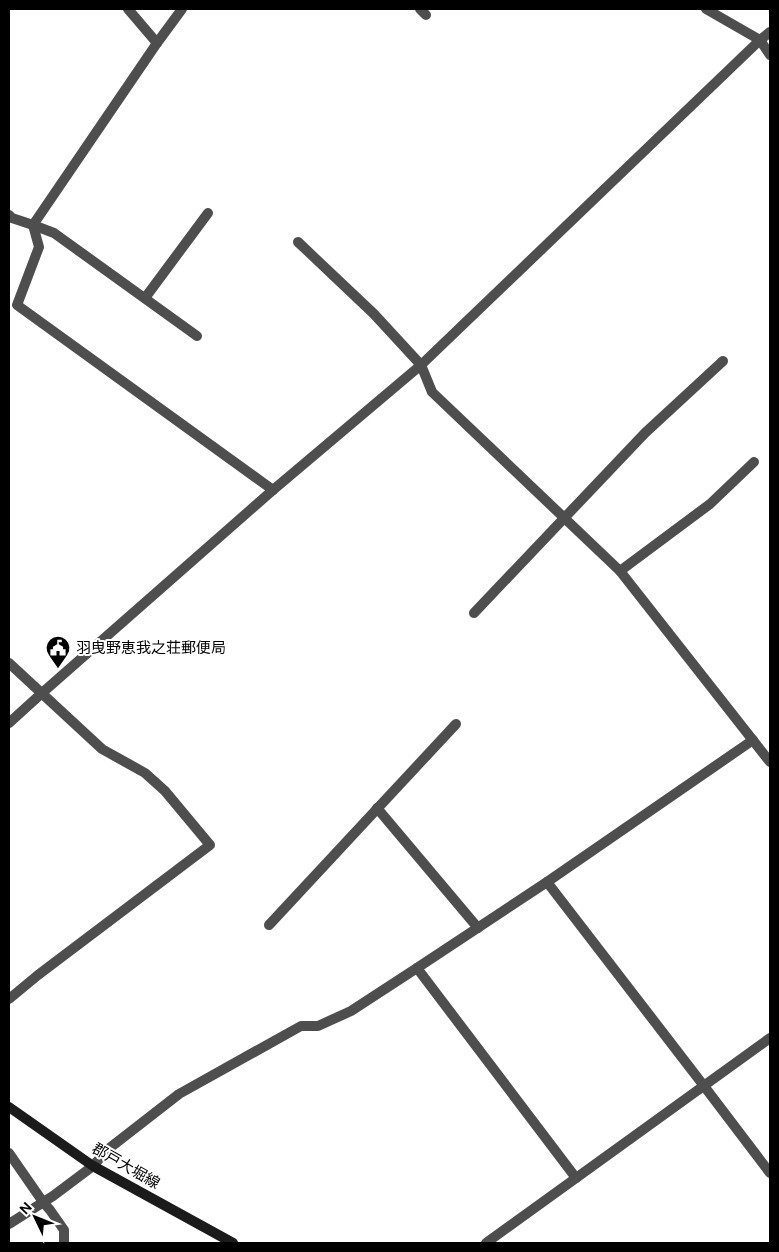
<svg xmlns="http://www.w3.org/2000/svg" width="779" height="1252" font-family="'DM Sans','Noto Sans JP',sans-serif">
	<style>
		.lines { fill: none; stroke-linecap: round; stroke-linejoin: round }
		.lane { stroke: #4e4e4e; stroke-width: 10 }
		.street { stroke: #4e4e4e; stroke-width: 10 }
		.secondary { stroke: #1b1b1b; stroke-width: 10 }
		.labels { text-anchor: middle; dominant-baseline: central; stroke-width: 4; stroke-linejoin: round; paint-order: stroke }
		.poi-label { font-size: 15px; fill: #000; stroke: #fff; text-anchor: start }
		.street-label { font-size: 15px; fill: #000; stroke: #fff }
	</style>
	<rect width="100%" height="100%" fill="#fff"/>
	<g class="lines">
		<!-- lane -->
		<g class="lane">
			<path d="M 760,40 L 770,55"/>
			<path d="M 33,225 L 54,233 L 197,336"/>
			<path d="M 298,242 L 374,314 L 421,365"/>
			<path d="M 145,298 L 208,213"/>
			<path d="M 620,571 L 710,504 L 754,462"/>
			<path d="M 474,613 L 645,433 L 723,361"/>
			<path d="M 9,663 L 102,749 L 145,773 L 165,791 L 210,845 L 38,975 L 9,999"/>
			<path d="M 377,808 L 478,928"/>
			<path d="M 547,882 L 704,1086"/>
			<path d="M 269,925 L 456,724"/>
			<path d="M 9,1153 L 43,1202 L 50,1210 L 64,1230 L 64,1243"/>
			<path d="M 93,1166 L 107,1150 L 179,1094 L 301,1026 L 318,1026 L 351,1011 L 417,968"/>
		</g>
		<!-- street -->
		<g class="street">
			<path d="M 128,9 L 157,43"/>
			<path d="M 420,9 L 426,15"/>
			<path d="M 706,9 L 760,40"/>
			<path d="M 9,215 L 12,218 L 33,225"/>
			<path d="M 33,225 L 39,247 L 17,305 L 273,490"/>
			<path d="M 33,225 L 157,43 L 182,9"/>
			<path d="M 421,365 L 432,392 L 620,571 L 770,762"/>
			<path d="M 9,723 L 42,693 L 273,490 L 421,365 L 760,40 L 770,32"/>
			<path d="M 704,1086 L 770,1173"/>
			<path d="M 576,1178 L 417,968 L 547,882 L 753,740"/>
			<path d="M 9,1224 L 53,1196 L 93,1166"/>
			<path d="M 486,1243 L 770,1038"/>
		</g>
		<!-- secondary -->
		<path class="secondary" d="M 9,1107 L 93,1166 L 233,1243"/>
	</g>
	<!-- icons -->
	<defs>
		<symbol id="civic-pin" viewBox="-11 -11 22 30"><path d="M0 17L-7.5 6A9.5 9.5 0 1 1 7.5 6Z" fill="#000" stroke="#fff"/><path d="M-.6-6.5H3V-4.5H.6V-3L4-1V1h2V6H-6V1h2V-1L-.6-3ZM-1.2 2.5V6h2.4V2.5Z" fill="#fff"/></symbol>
	</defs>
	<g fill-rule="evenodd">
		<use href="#civic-pin" x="44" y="634" width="28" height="38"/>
	</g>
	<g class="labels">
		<!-- poi labels -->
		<g class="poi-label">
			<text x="76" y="648">羽曳野恵我之荘郵便局</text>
		</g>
		<!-- street labels -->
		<g class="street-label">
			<text transform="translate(126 1166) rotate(30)">郡戸大堀線</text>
		</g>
	</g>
	<!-- border -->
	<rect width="779" height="1252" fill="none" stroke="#000000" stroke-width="20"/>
	<!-- north arrow -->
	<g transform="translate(35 1217) rotate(313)" stroke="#ffffff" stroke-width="4" paint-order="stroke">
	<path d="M0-4L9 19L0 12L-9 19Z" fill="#000000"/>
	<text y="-8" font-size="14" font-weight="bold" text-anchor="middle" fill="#000000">N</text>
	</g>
</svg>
